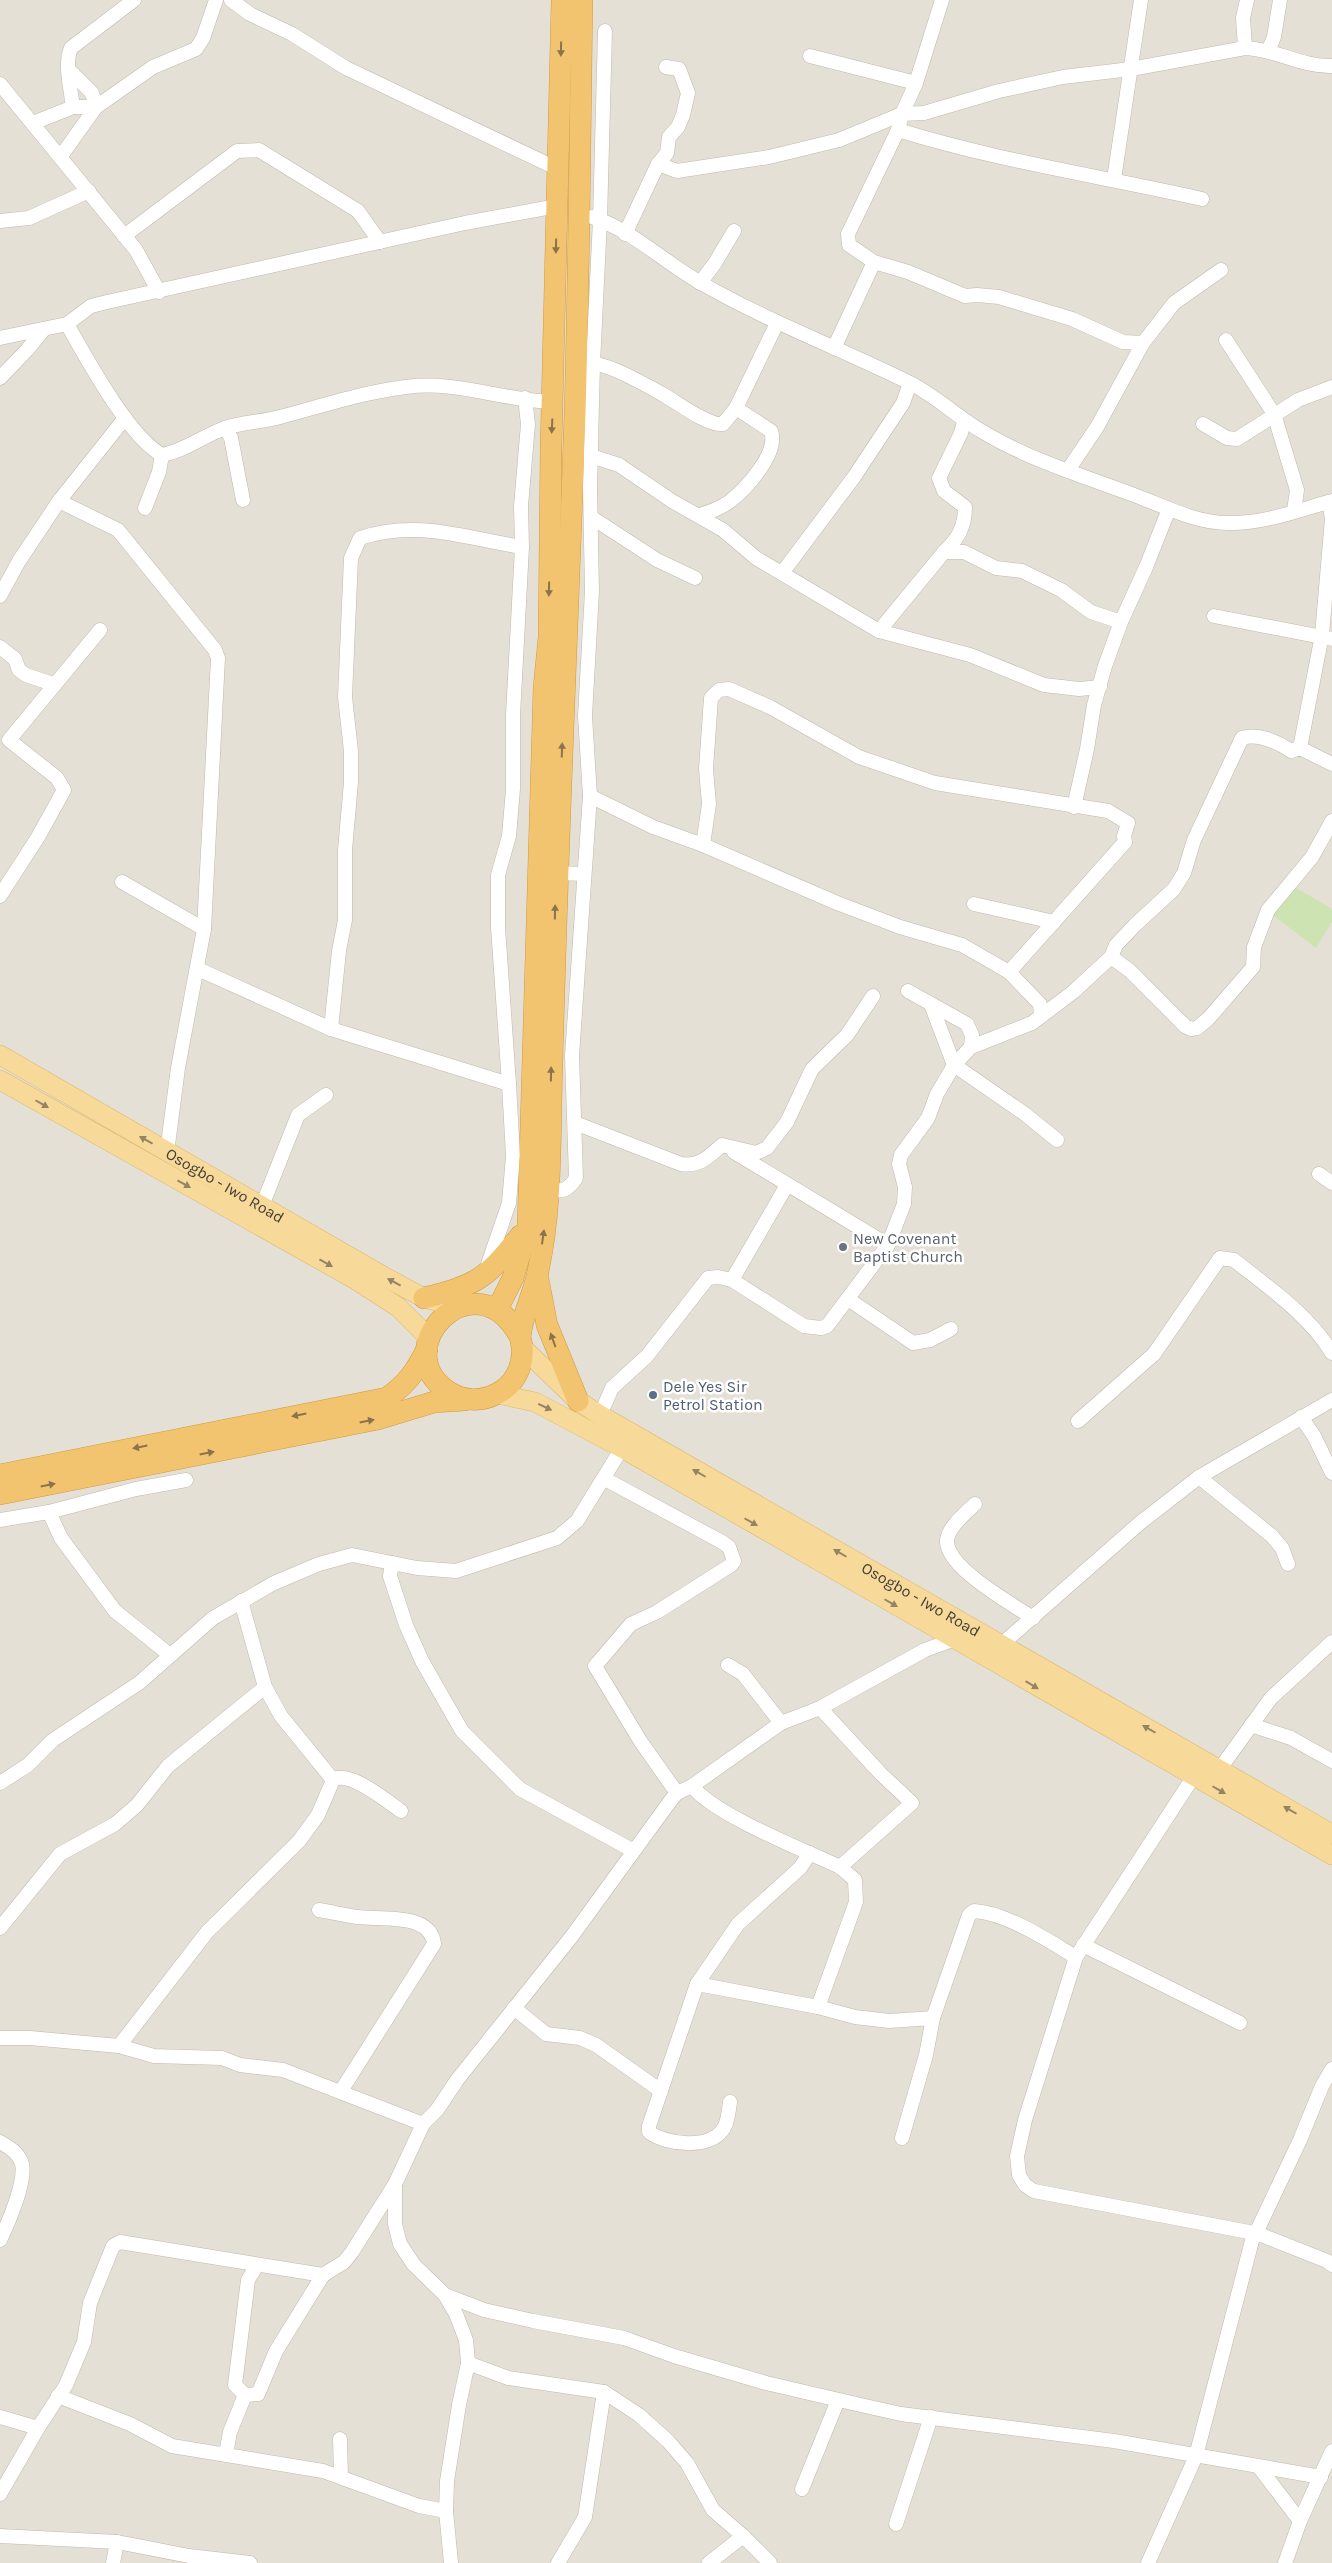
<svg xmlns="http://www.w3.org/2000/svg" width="1332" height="2563" font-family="Karla,sans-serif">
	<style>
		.residential { fill: #e5e0d5 }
		.green { fill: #cee3b2 }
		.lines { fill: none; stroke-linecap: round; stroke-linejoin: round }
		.minor-casing { stroke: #c0b8ad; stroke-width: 15 }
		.major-casing { stroke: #dbb66c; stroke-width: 20 }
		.highway-casing { stroke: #d29941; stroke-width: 22 }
		.minor { stroke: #fff; stroke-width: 14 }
		.major { stroke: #f7da9a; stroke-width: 19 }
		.highway { stroke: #f3c470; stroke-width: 21 }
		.oneway { fill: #8a744d }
		.oneway2 { fill: #958463 }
		.worship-dot { fill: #6b7280; stroke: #fff; stroke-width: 2 }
		.service-dot { fill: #5c6f8a; stroke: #fff; stroke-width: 2 }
		.labels { text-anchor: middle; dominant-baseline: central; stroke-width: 5; stroke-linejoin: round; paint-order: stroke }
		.street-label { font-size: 16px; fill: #443e36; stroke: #fff }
		.worship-label { font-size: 16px; fill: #5b616d; stroke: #fff; text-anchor: start }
		.service-label { font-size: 16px; fill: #4e5e75; stroke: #fff; text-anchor: start }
	</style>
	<rect width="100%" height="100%" fill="#f2eee6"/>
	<!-- residential -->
	<rect class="residential" x="0" y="0" width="1332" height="2563"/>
	<!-- green -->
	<path class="green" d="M 1293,886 L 1332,909 L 1332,922 L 1316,948 L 1273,915 Z"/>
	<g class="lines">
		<defs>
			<g id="minor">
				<path d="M 231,0 L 250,14 L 292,34 L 346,68 L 558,169"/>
				<path d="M 942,0 L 916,83 L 902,114 L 898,130 L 848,234 L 849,245 L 874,262 L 908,272 L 965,296 L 977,295 L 999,297 L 1072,319 L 1123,342 L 1143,343"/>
				<path d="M 1245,48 L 1243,18 L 1247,0"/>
				<path d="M 1268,51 L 1274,37 L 1280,0"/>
				<path d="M 810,56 L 916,83"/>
				<path d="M 0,84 L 136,250 L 159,292"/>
				<path d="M 73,107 C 71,90 64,64 71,48 L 134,0"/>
				<path d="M 33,123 L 73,107 L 96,107 L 92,93 L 69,70"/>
				<path d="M 898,130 C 998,161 1100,176 1202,199"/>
				<path d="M 61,156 L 96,107 L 153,67 L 196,49 L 203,38 L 216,0"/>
				<path d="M 658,164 L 677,171 L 769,157 L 839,140 L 902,114 L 924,113 L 999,91 L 1063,77 L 1131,69 L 1245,48 C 1275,49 1302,67 1332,66"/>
				<path d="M 1114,179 L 1141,0"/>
				<path d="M 592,217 C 632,230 665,263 701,283 C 767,321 839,348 908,382 C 935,395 957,417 983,432 C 1030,460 1083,476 1134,495 C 1164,506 1195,523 1228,523 C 1263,524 1299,510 1332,501"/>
				<path d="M 0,221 L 29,218 L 89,191"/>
				<path d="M 625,234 L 658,164 L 667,153 L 669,137 L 678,127 L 683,115 L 688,93 L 679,69 L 666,67"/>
				<path d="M 124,236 L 237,151 L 259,150 L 358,211 L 380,242"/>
				<path d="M 700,283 L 715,263 L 734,231"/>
				<path d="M 67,324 C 87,359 128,436 162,455 C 184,451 203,436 225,428 C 243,422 262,422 280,417 C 322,406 364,392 406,387 C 457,380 504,401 553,402"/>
				<path d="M 0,338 L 67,324 L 91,306 L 107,302 L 465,223 L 557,206"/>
				<path d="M 1226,340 L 1274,414 L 1297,490 L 1294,511"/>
				<path d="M 834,348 L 874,262"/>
				<path d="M 593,363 C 617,368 642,383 664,395 C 678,403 708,426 723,424 L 736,408 L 777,323"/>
				<path d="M 0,378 L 27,350 L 44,329"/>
				<path d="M 964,422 L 961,433 L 939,478 L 944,491 L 965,507 C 965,527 958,539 944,552 L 964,552 L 996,568 L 1022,571 L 1061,590 L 1091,612 L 1121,622"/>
				<path d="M 1203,424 L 1227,438 L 1237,439 L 1298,400 L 1332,387"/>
				<path d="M 225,428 L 231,438 L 243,500"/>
				<path d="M 591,456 L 619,465 L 672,501 L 723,530 L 756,558 L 879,631 L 970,655 L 1044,685 L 1079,689 L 1100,687"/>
				<path d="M 1068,470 L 1097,427 L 1143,343 L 1174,303 L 1221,270"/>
				<path d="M 59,501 L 118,530 L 215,650 L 218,658 L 204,929 L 178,1068 L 167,1152"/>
				<path d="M 145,508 L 159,472 L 162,455"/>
				<path d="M 700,515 C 710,512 720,508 729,502 C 746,489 779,453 771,431 L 736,408"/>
				<path d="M 591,517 L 657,560 L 695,578"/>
				<path d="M 782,573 L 854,477 L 903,403 L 910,383"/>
				<path d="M 0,596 L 19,561 L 59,501 L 125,418"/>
				<path d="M 1214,616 L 1332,639"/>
				<path d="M 879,631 L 944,552"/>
				<path d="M 0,647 L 15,659 L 19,670 L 26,675 L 53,684"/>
				<path d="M 1300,748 L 1322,635 L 1332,518 L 1329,502"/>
				<path d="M 590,796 L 653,827 L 703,845 L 837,903 L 900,927 L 962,945 L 1009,972 L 1040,1004 L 1041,1016"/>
				<path d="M 1074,807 L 1087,749 L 1094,705 L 1105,666 L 1121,622 L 1146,567 L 1169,509"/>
				<path d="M 703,845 L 709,804 L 706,769 L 711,698 L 719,690 L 729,689 L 770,707 L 859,757 L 935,783 L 1108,811 L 1128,823 L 1124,836 L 1125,842 L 1009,972"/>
				<path d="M 556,873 L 584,874"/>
				<path d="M 122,882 L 204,929"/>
				<path d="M 0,896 L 38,837 L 64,790 L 57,778 L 9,740 L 100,630"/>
				<path d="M 974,904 L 1054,922"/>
				<path d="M 1111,957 L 1129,970 L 1185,1026 L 1191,1029 L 1197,1028 L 1208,1019 L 1253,967 L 1254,947 L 1268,910 L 1312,857 L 1332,821"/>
				<path d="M 198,969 L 331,1029 L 509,1084 L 513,1156 L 509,1203 L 486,1270"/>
				<path d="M 908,991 L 967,1024 L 972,1035 L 971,1047"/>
				<path d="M 932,1007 L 954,1065 L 1025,1114 L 1057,1140"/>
				<path d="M 331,1029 L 339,951 L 345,920 L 345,850 L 351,782 L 351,751 L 345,697 L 351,558 L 360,538 C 415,519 466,538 522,547 L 521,506 L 528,424 L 525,398"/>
				<path d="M 509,1084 L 498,927 L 498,875 L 509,836 L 513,789 L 513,715 L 522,547"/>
				<path d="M 575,1123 L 681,1164 C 700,1167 709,1156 722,1145 L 756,1153 L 767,1148 L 787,1122 L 812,1069 L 847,1035 L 873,996"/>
				<path d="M 734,1152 L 888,1245"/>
				<path d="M 1319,1174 L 1332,1183"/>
				<path d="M 549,1190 C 563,1192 568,1190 576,1178 L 572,1056 L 590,796 L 585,716 L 592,591 L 590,488 L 593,363 L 600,220 L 605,31"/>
				<path d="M 262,1206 L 298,1115 L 326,1095"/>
				<path d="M 732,1280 L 787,1185"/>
				<path d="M 848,1299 L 913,1343 L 930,1340 L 951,1329"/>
				<path d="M 600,1415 L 612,1388 L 647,1356 L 708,1278 L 718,1277 L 732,1280 L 804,1326 L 821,1328 L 827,1326 L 888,1245 L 904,1204 L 905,1187 L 899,1164 L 901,1155 L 928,1118 L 937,1094 L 954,1065 L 971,1047 L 1032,1023 L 1073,992 L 1111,957 L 1116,945 L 1135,925 L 1174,889 L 1184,873 L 1194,840 L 1242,738 C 1258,733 1278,742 1291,751 L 1300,748 L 1332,764"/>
				<path d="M 1301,1417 L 1314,1436 L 1332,1473"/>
				<path d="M 1078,1421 L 1154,1354 L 1220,1258 L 1234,1260 C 1269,1288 1308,1314 1332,1353"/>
				<path d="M 1199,1477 L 1272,1536 L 1282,1548 L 1288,1564"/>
				<path d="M 605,1479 L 722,1542 L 729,1547 L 734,1561 L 731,1565 L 657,1612 L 631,1624 L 595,1666 L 641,1742 L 677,1793"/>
				<path d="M 975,1504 C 966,1513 949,1526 947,1540 C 945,1567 1012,1604 1033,1618"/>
				<path d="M 49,1512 L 61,1538 L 115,1611 L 170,1655"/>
				<path d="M 0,1520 L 49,1512 L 136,1489 L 186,1480"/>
				<path d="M 392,1563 L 390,1576 L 406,1625 L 422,1661 L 462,1731 L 520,1789 L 632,1850"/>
				<path d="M 241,1601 L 265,1687 L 281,1716 L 333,1780"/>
				<path d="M 1002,1644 L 1141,1522 L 1199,1477 L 1332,1400"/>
				<path d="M 728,1665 L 743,1674 L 781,1723"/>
				<path d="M 820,1708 L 881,1774 L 912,1803 L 840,1867"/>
				<path d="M 1251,1725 L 1291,1738 L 1332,1761"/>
				<path d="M 1219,1770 L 1271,1698 L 1332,1642"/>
				<path d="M 1194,1776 L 1076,1957 L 1025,2120 L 1017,2156 L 1019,2175 L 1025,2185 L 1034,2191 L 1254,2233"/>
				<path d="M 0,1783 L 28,1765 L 53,1740 L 139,1683 L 213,1618 L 274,1583 L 319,1564 L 352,1555 L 417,1568 L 456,1571 L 557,1538 L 577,1521 L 622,1448"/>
				<path d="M 692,1786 C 714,1815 804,1850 840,1867 L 855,1880 L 856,1902 L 818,2007"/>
				<path d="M 319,1910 C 331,1912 344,1915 357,1917 C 379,1920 431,1912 434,1944 L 341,2091"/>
				<path d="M 0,1928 L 60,1854 L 115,1824 L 137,1805 L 168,1766 L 265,1687"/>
				<path d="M 1083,1945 L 1240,2023"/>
				<path d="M 697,1984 L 818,2007 L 855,2017 L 889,2021 L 933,2018"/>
				<path d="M 514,2008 L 546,2034 L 580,2038 L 596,2045 L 661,2091"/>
				<path d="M 0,2038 L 30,2038 L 119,2046 L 154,2056 L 222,2058 L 240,2065 L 283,2070 L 423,2124"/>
				<path d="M 119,2046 L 207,1932 L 299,1841 L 318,1815 L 333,1780 C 349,1769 388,1802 401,1811"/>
				<path d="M 730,2102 C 729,2110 728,2121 724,2128 C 711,2150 666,2145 649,2132 L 649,2126 L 697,1984 L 738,1924 L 800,1868 L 810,1853"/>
				<path d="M 902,2138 L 926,2055 L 933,2018 L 969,1915 L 974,1911 C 1007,1913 1047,1940 1076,1957"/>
				<path d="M 0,2142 C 9,2147 19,2153 22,2164 C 26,2182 8,2224 0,2240"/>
				<path d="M 395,2184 L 395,2224 L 400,2244 L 414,2265 L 445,2295 L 456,2314 L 466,2340 L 468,2363 L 459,2405 L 447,2481 L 446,2511 L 451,2563"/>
				<path d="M 1256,2233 L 1327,2261 L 1332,2265"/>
				<path d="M 445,2295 L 484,2310 L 533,2321 L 624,2338 L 674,2356 L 766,2383 L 865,2406 L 901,2414 L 1114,2441 L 1321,2477"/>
				<path d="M 468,2363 L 508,2378 L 604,2392 L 639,2415 L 668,2441 L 687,2463 L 713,2510 L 743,2536 L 770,2563"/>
				<path d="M 245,2395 L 258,2394 L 276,2351 L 323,2275"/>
				<path d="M 245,2395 L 235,2385 L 248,2280 L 257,2265"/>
				<path d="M 58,2396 L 130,2424 L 172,2446 L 323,2471 L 419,2506 L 446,2511"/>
				<path d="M 0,2417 L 38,2428"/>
				<path d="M 340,2439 L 341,2477"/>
				<path d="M 226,2454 L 230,2432 L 245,2395"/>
				<path d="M 1259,2467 L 1300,2521"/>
				<path d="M 802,2489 L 838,2400"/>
				<path d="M 0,2494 L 38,2428 L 66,2385 L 84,2342 L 90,2303 L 113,2246 L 120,2242 L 323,2275 L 344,2262 L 352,2252 L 395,2184 L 423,2124 L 437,2110 L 457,2080 L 572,1936 L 671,1800 L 677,1793 L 692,1786 L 781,1723 L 820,1708 L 925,1650 L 955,1639"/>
				<path d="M 896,2524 L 931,2417"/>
				<path d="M 0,2536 L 117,2542 L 189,2556 L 250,2563"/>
				<path d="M 113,2563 L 117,2542"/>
				<path d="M 558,2563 L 585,2517 L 604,2392"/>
				<path d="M 709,2563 L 743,2536"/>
				<path d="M 1148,2563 L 1196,2456 L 1254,2233 L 1256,2233 L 1300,2140 L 1322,2086 L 1332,2069"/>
				<path d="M 1285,2563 L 1300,2521 L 1332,2451"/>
			</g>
			<g id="major">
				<path id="s1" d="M 0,1055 L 383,1276 L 424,1298 L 455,1306"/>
				<path d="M 0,1080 L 356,1280 L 398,1307 L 429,1338"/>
				<path id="s2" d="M 522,1347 L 578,1401 L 600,1415 L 1332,1834"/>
				<path d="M 498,1394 L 535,1402 L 622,1448 L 1332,1855"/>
			</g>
			<g id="highway">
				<path d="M 538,1279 L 547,1325 L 578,1401"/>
				<path d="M 424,1298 C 477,1285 486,1279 520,1236"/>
				<path d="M 497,1310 L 513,1278 L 528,1226 L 544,687 L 549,637 L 551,448 L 562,0"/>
				<path d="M 519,1335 C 474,1255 384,1350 449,1392 C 463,1401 481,1402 496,1394 C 514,1386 524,1366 522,1347 C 521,1337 519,1341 521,1331 C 524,1312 533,1294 537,1276 C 550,1219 550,1161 551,1104 C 556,873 567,643 575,412 C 579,275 580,137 582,0"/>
				<path d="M 0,1475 L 387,1398 C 408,1383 415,1372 427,1349"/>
				<path d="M 0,1494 L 378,1419 L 434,1402 L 465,1400"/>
			</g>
		</defs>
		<!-- minor casing -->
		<use href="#minor" class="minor-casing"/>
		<!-- major casing -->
		<use href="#major" class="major-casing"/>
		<!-- highway casing -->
		<use href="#highway" class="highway-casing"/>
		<!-- minor -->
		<use href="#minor" class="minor"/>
		<!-- major -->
		<use href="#major" class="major"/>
		<!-- highway -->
		<use href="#highway" class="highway"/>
	</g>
	<!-- one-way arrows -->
	<defs><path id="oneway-solid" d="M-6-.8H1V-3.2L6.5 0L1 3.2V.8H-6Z" transform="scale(1.25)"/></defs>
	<g class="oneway">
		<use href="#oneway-solid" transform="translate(561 49) rotate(91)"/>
		<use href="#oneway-solid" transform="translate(556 246) rotate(91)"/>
		<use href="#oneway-solid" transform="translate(552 426) rotate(93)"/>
		<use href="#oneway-solid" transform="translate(549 589) rotate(91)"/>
		<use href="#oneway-solid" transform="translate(562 750) rotate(-88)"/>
		<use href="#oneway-solid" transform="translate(555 912) rotate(-89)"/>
		<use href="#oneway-solid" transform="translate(551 1074) rotate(-89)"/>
		<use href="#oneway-solid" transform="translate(543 1237) rotate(-82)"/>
		<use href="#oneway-solid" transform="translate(553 1340) rotate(-110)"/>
		<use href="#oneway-solid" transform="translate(299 1415) rotate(169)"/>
		<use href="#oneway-solid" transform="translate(367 1421) rotate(-11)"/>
		<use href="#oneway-solid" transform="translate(140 1447) rotate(169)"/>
		<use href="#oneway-solid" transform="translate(207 1453) rotate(-11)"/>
		<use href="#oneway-solid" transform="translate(48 1485) rotate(-11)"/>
	</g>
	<g class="oneway2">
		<use href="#oneway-solid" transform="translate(42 1104) rotate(30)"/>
		<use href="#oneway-solid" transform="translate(146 1140) rotate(-151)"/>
		<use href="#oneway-solid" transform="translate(184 1184) rotate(29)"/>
		<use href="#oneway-solid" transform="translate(326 1263) rotate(29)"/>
		<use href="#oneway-solid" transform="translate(394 1282) rotate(-152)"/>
		<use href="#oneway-solid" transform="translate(545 1407) rotate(25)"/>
		<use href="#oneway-solid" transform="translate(699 1473) rotate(-150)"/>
		<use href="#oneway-solid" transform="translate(751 1522) rotate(30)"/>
		<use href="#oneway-solid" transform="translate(840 1553) rotate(-150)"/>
		<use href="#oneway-solid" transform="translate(891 1603) rotate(30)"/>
		<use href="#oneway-solid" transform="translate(1032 1685) rotate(31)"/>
		<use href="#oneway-solid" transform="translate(1149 1729) rotate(-150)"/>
		<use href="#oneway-solid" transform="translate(1219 1790) rotate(30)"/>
		<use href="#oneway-solid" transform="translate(1290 1810) rotate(-150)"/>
	</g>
	<!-- markers -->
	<circle class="worship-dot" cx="843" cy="1247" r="5"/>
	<circle class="service-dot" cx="653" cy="1395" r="5"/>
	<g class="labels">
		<!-- street labels -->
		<g class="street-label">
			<text stroke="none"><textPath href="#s1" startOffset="260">Osogbo - Iwo Road</textPath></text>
			<text stroke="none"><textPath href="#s2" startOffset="474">Osogbo - Iwo Road</textPath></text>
		</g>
		<!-- worship labels -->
		<g class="worship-label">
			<text x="853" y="1238">New Covenant<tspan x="853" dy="18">Baptist Church</tspan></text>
		</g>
		<!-- service labels -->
		<g class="service-label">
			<text x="663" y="1386">Dele Yes Sir<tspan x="663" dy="18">Petrol Station</tspan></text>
		</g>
	</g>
</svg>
